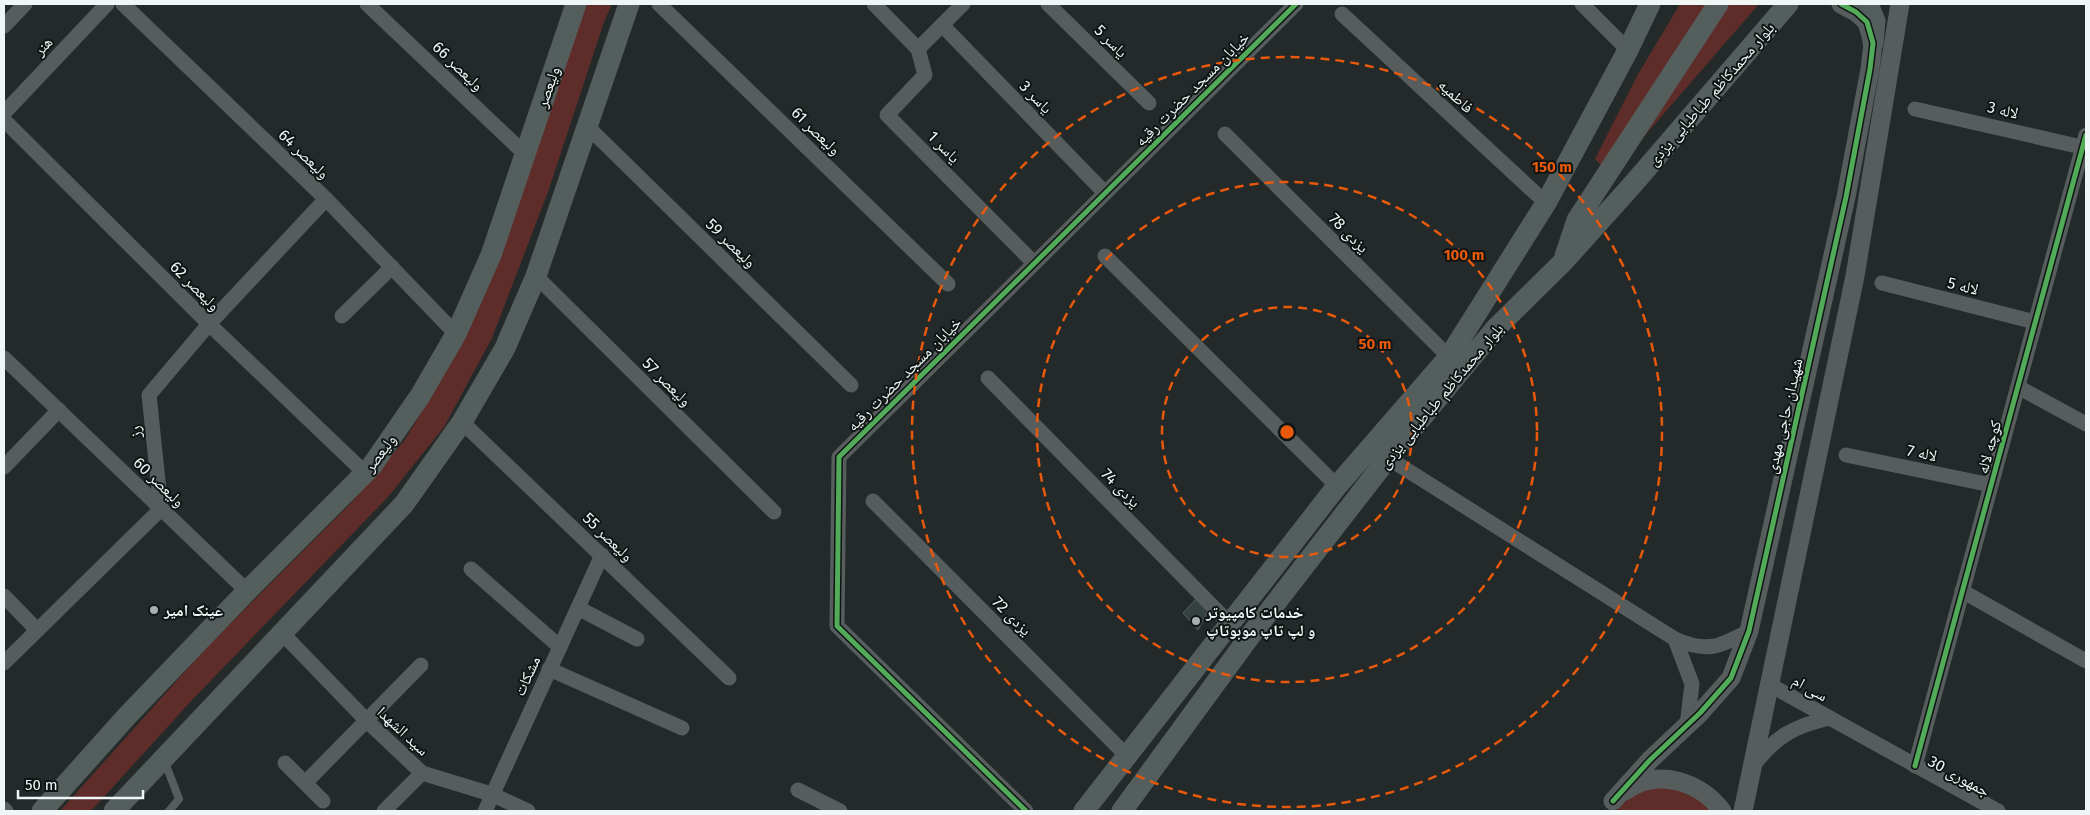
<svg xmlns="http://www.w3.org/2000/svg" width="2090" height="815" font-family="'Fira Sans','Noto Naskh Arabic',sans-serif">
	<style>
		.green { fill: #5e2d29 }
		.building { fill: #354140; stroke: #595f5f }
		.lines { fill: none; stroke-linecap: round; stroke-linejoin: round }
		.service { stroke: #575c5c; stroke-width: 8 }
		.minor { stroke: #575c5c; stroke-width: 15 }
		.tertiary { stroke: #575c5c; stroke-width: 19 }
		.secondary { stroke: #545e5d; stroke-width: 21 }
		.cycleway-casing { stroke: #0f1514; stroke-width: 8 }
		.cycleway { stroke: #51ab58; stroke-width: 5 }
		.ring { fill: none; stroke: #e8590c; stroke-width: 2.5; stroke-dasharray: 9 6 }
		.poi-dot { fill: #a7afaf; stroke: #0f1514; stroke-width: 2 }
		.labels { text-anchor: middle; dominant-baseline: central; stroke-width: 4; stroke-linejoin: round; paint-order: stroke }
		.street-label { font-size: 16px; fill: #eef7f6; stroke: #0f1514 }
		.poi-label { font-size: 16px; font-weight: bold; fill: #eef7f6; stroke: #0f1514; text-anchor: start }
		.centre { fill: #e8590c; stroke: #0f1514; stroke-width: 2.5 }
		.ring-label { font-size: 15px; text-anchor: middle; font-weight: bold; fill: #e8590c; stroke: #0f1514; stroke-width: 4; stroke-linejoin: round; paint-order: stroke }
	</style>
	<rect width="100%" height="100%" fill="#242a2a"/>
	<!-- green -->
	<g class="green">
		<path d="M 585,4 L 612,4 L 604,22 L 548,192 L 492,338 L 444,427 L 388,497 L 193,699 L 91,811 L 60,811 L 206,648 L 350,504 L 404,441 L 451,363 Z"/>
		<path d="M 1680,4 L 1759,4 L 1628,155 L 1609,173 L 1595,159 L 1637,76 Z"/>
		<path d="M 1658,786 L 1685,788 L 1716,811 L 1616,811 L 1631,796 Z"/>
	</g>
	<!-- building -->
	<path class="building" d="M 1196,599 L 1208,611 L 1198,630 L 1183,613 Z"/>
	<g class="lines">
		<!-- service -->
		<path class="service" d="M 164,760 L 179,799 L 169,811"/>
		<!-- minor -->
		<g class="minor">
			<path d="M 123,4 L 326,199 L 456,334"/>
			<path d="M 367,4 L 525,154"/>
			<path d="M 659,4 L 948,284"/>
			<path d="M 874,4 L 918,49 L 925,75 L 887,115 L 1034,263"/>
			<path d="M 1048,4 L 1149,103"/>
			<path d="M 1582,4 L 1628,50"/>
			<path d="M 1342,14 L 1546,203"/>
			<path d="M 942,25 L 1105,193"/>
			<path d="M 4,26 L 25,4"/>
			<path d="M 918,49 L 963,4"/>
			<path d="M 1915,109 L 2086,148"/>
			<path d="M 4,113 L 107,4"/>
			<path d="M 4,120 L 209,324 L 365,473"/>
			<path d="M 587,126 L 851,385"/>
			<path d="M 1225,134 L 1449,357"/>
			<path d="M 1105,256 L 1337,486"/>
			<path d="M 536,276 L 774,512"/>
			<path d="M 1882,283 L 2035,322"/>
			<path d="M 342,316 L 392,267"/>
			<path d="M 4,358 L 247,591"/>
			<path d="M 988,378 L 1229,623"/>
			<path d="M 2018,387 L 2086,424"/>
			<path d="M 462,422 L 729,678"/>
			<path d="M 1846,455 L 1991,485"/>
			<path d="M 1388,458 L 1675,639 C 1707,653 1719,647 1749,631"/>
			<path d="M 4,467 L 59,410"/>
			<path d="M 873,501 L 1126,755"/>
			<path d="M 471,569 L 560,647"/>
			<path d="M 1962,591 L 2086,661"/>
			<path d="M 4,596 L 37,630"/>
			<path d="M 578,608 L 637,639"/>
			<path d="M 281,632 L 367,721 L 422,773 L 491,794 L 528,811"/>
			<path d="M 1675,639 L 1692,684 L 1687,726"/>
			<path d="M 4,663 L 161,509 L 149,395 L 209,324 L 326,199"/>
			<path d="M 549,669 L 682,728"/>
			<path d="M 1770,685 L 1998,811"/>
			<path d="M 285,763 L 323,801"/>
			<path d="M 1753,766 C 1776,736 1794,726 1830,718"/>
			<path d="M 1915,766 L 2086,135"/>
			<path d="M 305,783 L 421,665"/>
			<path d="M 798,790 L 840,811"/>
			<path d="M 4,809 L 6,811"/>
			<path d="M 384,811 L 422,773"/>
			<path d="M 485,811 L 602,555"/>
			<path d="M 1026,811 L 837,626 L 839,457 L 1296,4"/>
		</g>
		<!-- tertiary -->
		<g class="tertiary">
			<path d="M 1625,791 C 1657,767 1701,782 1722,811"/>
			<path d="M 1613,801 L 1650,760 L 1700,713 L 1731,678 L 1749,631 L 1846,197 L 1870,69 L 1873,43 L 1867,22 L 1856,12 L 1841,4"/>
			<path d="M 1743,811 L 1855,276 L 1900,4"/>
		</g>
		<!-- secondary -->
		<g class="secondary">
			<path d="M 1868,4 L 1875,21 L 1873,43"/>
			<path d="M 1565,256 L 1577,220 L 1718,4"/>
			<path d="M 42,811 L 127,716 L 247,591 L 371,467 L 420,396 L 456,334 L 491,255 L 576,4"/>
			<path d="M 114,811 L 404,504 L 462,422 L 505,348 L 536,276 L 629,4"/>
			<path d="M 1084,811 L 1337,486 L 1449,357 L 1546,203 L 1628,50 L 1650,4"/>
			<path d="M 1122,811 L 1250,636 L 1388,458 L 1496,328 L 1564,261 L 1634,183 L 1788,4"/>
		</g>
		<defs>
			<g id="cycleway">
				<path d="M 1915,766 L 2086,135"/>
				<path d="M 1613,801 L 1650,760 L 1700,713 L 1731,678 L 1749,631 L 1846,197 L 1870,69 L 1873,43 L 1867,22 L 1856,12 L 1841,4"/>
				<path d="M 1026,811 L 837,626 L 839,457 L 1296,4"/>
			</g>
		</defs>
		<!-- cycleway casing -->
		<use href="#cycleway" class="cycleway-casing"/>
		<!-- cycleway -->
		<use href="#cycleway" class="cycleway"/>
	</g>
	<!-- distance rings -->
	<g class="ring">
		<circle cx="1287" cy="432" r="125"/>
		<circle cx="1287" cy="432" r="250"/>
		<circle cx="1287" cy="432" r="375"/>
	</g>
	<!-- markers -->
	<g class="poi-dot">
		<circle cx="154" cy="610" r="5"/>
		<circle cx="1196" cy="621" r="5"/>
	</g>
	<g class="labels">
		<!-- street labels -->
		<g class="street-label">
			<text transform="translate(1111 41) rotate(45)">یاسر 5</text>
			<text transform="translate(43 46) rotate(-47)">هنر</text>
			<text transform="translate(458 66) rotate(44)">ولیعصر 66</text>
			<text transform="translate(548 87) rotate(-71)">ولیعصر</text>
			<text transform="translate(1192 89) rotate(-45)">خیابان مسجد حضرت رقیه</text>
			<text transform="translate(1711 94) rotate(-49)">بلوار محمدکاظم طباطبایی یزدی</text>
			<text transform="translate(1456 96) rotate(43)">فاطمیه</text>
			<text transform="translate(1036 97) rotate(46)">یاسر 3</text>
			<text transform="translate(2003 110) rotate(13)">لاله 3</text>
			<text transform="translate(816 131) rotate(44)">ولیعصر 61</text>
			<text transform="translate(944 147) rotate(45)">یاسر 1</text>
			<text transform="translate(304 154) rotate(44)">ولیعصر 64</text>
			<text transform="translate(1349 233) rotate(45)">یزدی 78</text>
			<text transform="translate(731 243) rotate(44)">ولیعصر 59</text>
			<text transform="translate(195 286) rotate(45)">ولیعصر 62</text>
			<text transform="translate(1963 286) rotate(14)">لاله 5</text>
			<text transform="translate(904 374) rotate(-45)">خیابان مسجد حضرت رقیه</text>
			<text transform="translate(667 382) rotate(45)">ولیعصر 57</text>
			<text transform="translate(1441 396) rotate(-50)">بلوار محمدکاظم طباطبایی یزدی</text>
			<text transform="translate(1784 416) rotate(-77)">شهیدان حاجی مهدی</text>
			<text transform="translate(135 432) rotate(-96)">رز</text>
			<text transform="translate(1989 447) rotate(-75)">کوچه لاله</text>
			<text transform="translate(380 453) rotate(-53)">ولیعصر</text>
			<text transform="translate(1922 453) rotate(12)">لاله 7</text>
			<text transform="translate(159 482) rotate(44)">ولیعصر 60</text>
			<text transform="translate(1121 488) rotate(45)">یزدی 74</text>
			<text transform="translate(608 537) rotate(44)">ولیعصر 55</text>
			<text transform="translate(1012 616) rotate(45)">یزدی 72</text>
			<text transform="translate(527 676) rotate(-65)">مشکات</text>
			<text transform="translate(1810 688) rotate(29)">سی ام</text>
			<text transform="translate(403 731) rotate(43)">سید الشهدا</text>
			<text transform="translate(1959 776) rotate(29)">جمهوری 30</text>
		</g>
		<!-- poi labels -->
		<g class="poi-label">
			<text x="164" y="610">عینک امیر</text>
			<text x="1206" y="612">خدمات کامپیوتر<tspan x="1206" dy="18">و لپ تاپ موبوتاپ</tspan></text>
		</g>
	</g>
	<circle cx="1287" cy="432" r="8" class="centre"/>
	<g class="ring-label">
		<text x="1552" y="172">150 m</text>
		<text x="1464" y="260">100 m</text>
		<text x="1375" y="349">50 m</text>
	</g>
	<!-- border -->
	<rect width="2090" height="815" fill="none" stroke="#eef7f6" stroke-width="10"/>
	<!-- scale -->
	<path d="M18 790v8h125v-8" fill="none" stroke="#eef7f6" stroke-width="2.5"/>
	<text x="25" y="790" font-size="15" fill="#eef7f6" stroke="#0f1514" stroke-width="4" paint-order="stroke">50 m</text>
</svg>
